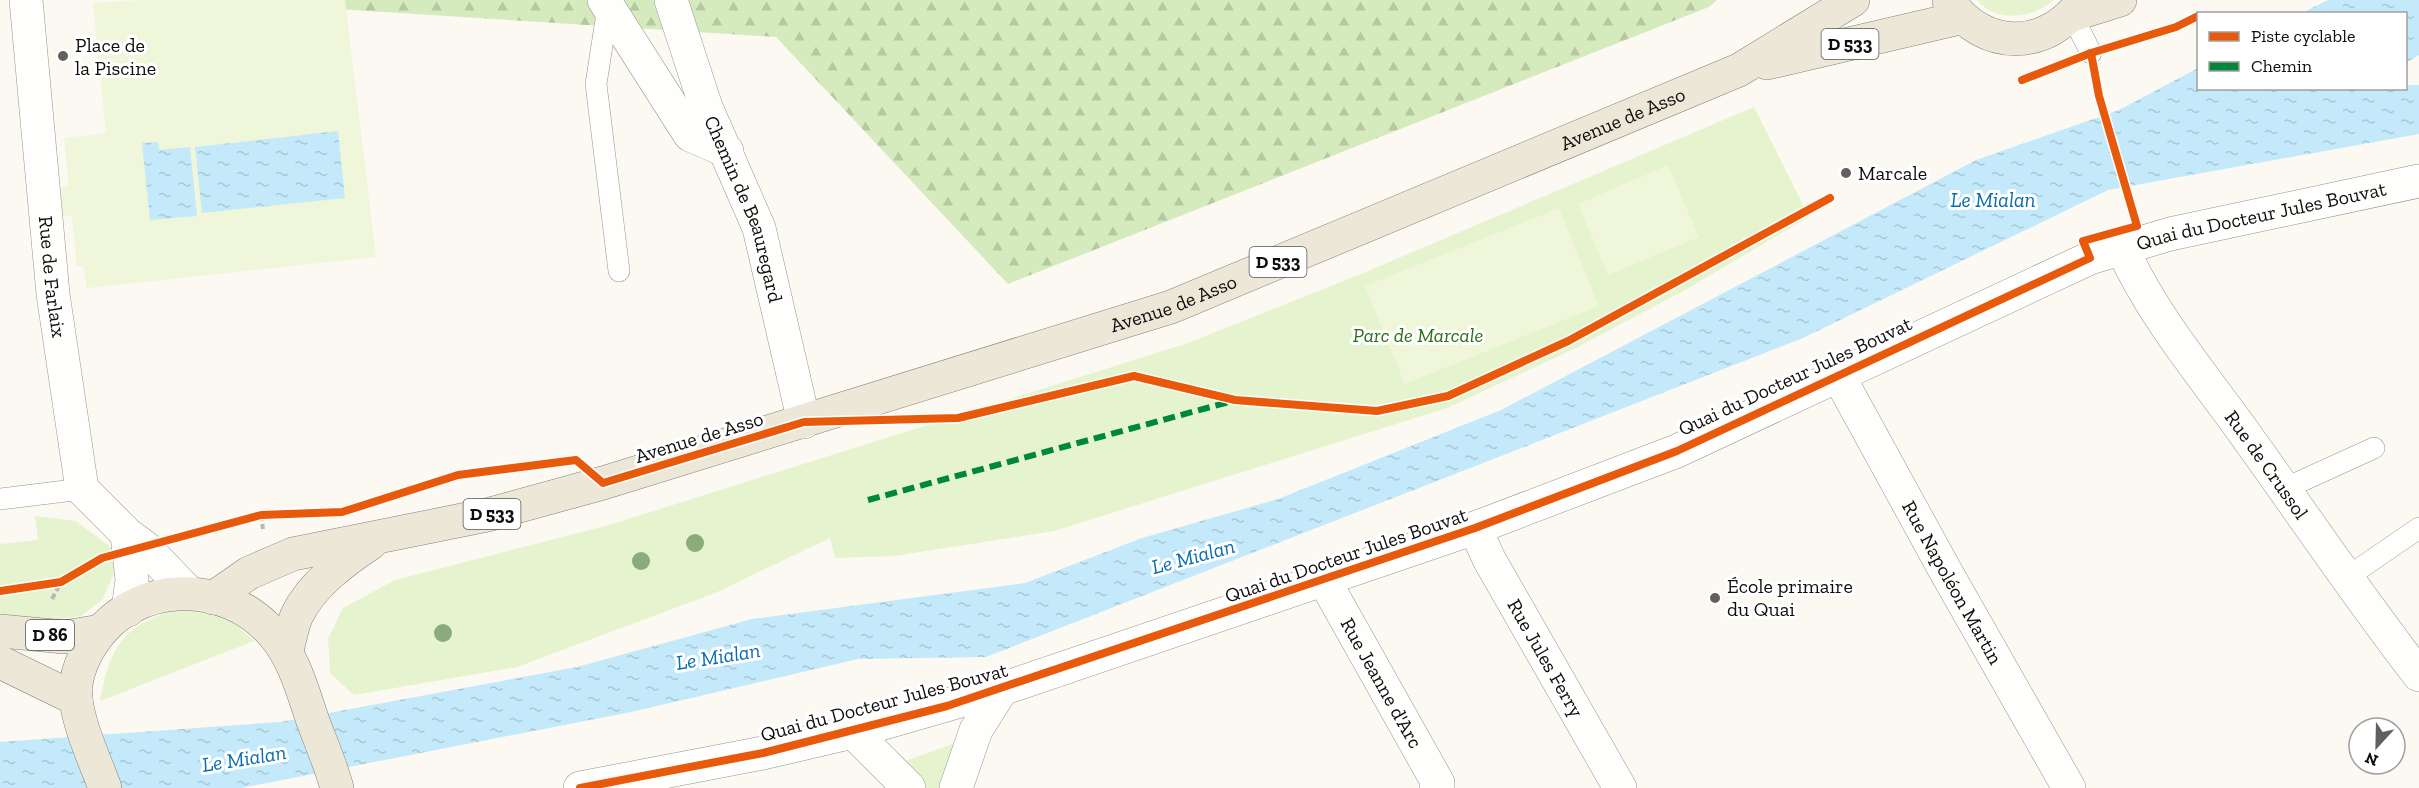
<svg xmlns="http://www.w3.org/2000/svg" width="2419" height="788" font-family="'Zilla Slab',serif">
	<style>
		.green { fill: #e6f3cf }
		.forest { fill: url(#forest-firs) }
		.pitch { fill: #eff6da }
		.water { fill: url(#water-ripples) }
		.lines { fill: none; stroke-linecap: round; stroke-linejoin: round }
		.service-casing { stroke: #959491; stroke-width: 22 }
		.minor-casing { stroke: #959491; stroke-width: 34 }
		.tertiary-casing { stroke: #959491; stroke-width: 34 }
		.primary-casing { stroke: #82817e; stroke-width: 34 }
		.path { stroke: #b8b8b6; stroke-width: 4; stroke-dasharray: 6 3; stroke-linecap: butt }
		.service { stroke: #fefefd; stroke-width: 21 }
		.minor { stroke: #fefefd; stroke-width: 33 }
		.tertiary { stroke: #fefefd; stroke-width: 33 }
		.primary { stroke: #ede7d8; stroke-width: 33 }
		.quiet { stroke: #00873e; stroke-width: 6; stroke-dasharray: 12 6; stroke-linecap: butt }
		.cycleway-casing { stroke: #fff; stroke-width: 11 }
		.cycleway { stroke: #e8590c; stroke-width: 8 }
		.tree { fill: #89ac7a }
		.poi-dot { fill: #61605e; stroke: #fff; stroke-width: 2 }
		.labels { text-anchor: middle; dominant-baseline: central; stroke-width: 6; stroke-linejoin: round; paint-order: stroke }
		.shield { fill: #fff; stroke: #565656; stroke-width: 1.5 }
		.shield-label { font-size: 18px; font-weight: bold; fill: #0e0e0e }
		.poi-label { font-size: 20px; fill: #0e0e0e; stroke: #fff; text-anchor: start }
		.street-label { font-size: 20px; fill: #0e0e0e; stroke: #fff }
		.park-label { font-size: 20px; font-style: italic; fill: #2c6d17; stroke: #fff }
		.water-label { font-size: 21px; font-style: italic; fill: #0a6cad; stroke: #fff }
	</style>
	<defs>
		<pattern id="forest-firs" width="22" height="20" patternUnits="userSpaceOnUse" patternTransform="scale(1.5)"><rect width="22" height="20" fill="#d6ebbd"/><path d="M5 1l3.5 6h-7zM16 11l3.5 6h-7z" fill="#b6c8a1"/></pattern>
		<pattern id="water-ripples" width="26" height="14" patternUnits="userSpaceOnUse" patternTransform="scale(1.5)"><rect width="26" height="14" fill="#c4e9fa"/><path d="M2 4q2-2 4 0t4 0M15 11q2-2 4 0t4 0" fill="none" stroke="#a7c7d5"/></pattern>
	</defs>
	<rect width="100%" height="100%" fill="#fbf9f2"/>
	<!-- green -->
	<g class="green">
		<path d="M 1977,0 L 2054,0 C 2033,18 1997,24 1977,0 Z"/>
		<path d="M 1754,107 L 1809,217 L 1687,289 L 1576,348 L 1447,408 L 1054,531 L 894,556 L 835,558 L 830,538 L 715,593 L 517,667 L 354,695 L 330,673 L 328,639 L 343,608 L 395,580 L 609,525 L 1185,344 L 1361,274 Z"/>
		<path d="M 35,516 L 76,521 L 113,549 L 114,574 L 102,600 L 81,616 L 21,624 L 0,613 L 0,544 L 38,540 Z"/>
		<path d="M 186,608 L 228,618 L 254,641 L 100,701 C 110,642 127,621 186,608 Z"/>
		<path d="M 966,739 L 949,788 L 923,788 L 900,763 Z"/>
	</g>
	<!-- forest -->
	<path class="forest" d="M 196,0 L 1717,0 L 1709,7 L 1008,284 L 776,37 Z"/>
	<!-- pitch -->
	<g class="pitch">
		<path d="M 141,0 L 345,0 L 376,257 L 87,288 L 83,266 L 77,266 L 72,216 L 59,216 L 56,188 L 69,186 L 64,138 L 106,133 L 93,3 Z"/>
		<path d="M 1668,165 L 1699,237 L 1608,275 L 1578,204 Z"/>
		<path d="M 1559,208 L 1599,306 L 1405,384 L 1365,286 Z"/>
	</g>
	<!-- water -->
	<g class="water">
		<path d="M 2328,0 L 2419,0 L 2419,55 L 2406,63 L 2406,14 L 2302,13 Z"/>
		<path d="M 2198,68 L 2198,88 L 2406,88 L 2406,85 L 2419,85 L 2419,134 L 2108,190 L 1803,338 L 986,657 L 858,659 L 631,712 L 241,788 L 0,788 L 0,742 L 280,722 L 577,667 L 752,619 L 1025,583 L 1142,538 L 1278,499 L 1501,410 L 1976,160 L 2119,110 Z"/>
		<path d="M 338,131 L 345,198 L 202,213 L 195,147 Z"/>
		<path d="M 158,142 L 159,150 L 190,147 L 197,216 L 150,220 L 142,143 Z"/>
	</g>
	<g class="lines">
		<defs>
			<g id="service">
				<path d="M 608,7 L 596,84 L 619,271"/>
				<path d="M 2072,15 L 2091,53"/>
				<path d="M 2284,489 L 2374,448"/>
				<path d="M 0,499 L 82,489"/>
				<path d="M 2346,578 L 2419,528"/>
			</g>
			<g id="minor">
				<path id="s1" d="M 26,0 L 53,294 L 82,489 L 127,534 L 146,548 L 188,592"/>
				<path d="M 604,0 L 690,135 L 727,151"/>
				<path id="s2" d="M 671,0 L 706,107 L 759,228 L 804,422"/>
				<path id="s3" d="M 2122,248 C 2152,314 2198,369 2240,427 C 2300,510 2356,594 2419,675"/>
				<path id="s4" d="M 1838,375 L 1946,572 L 2069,788"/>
				<path id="s5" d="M 1475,528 L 1489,559 L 1620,788"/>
				<path d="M 127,534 L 132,580 L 128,610"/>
				<path id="s6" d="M 1324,580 L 1438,783 L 1436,788"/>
				<path d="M 853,732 L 909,788"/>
				<path d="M 956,788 L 976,730 L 1002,689"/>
			</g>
			<g id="tertiary">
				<path id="s7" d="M 580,788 L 763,753 L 853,732 L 1002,689 L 1475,528 L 1677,451 L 2090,258 L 2170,234 L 2419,181"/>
			</g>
			<g id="primary">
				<path d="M 1949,1 C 1984,52 2048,51 2083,0"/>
				<path d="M 2072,15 L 2120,0"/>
				<path d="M 1767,63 L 1960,18"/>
				<path id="s8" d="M 213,598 L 249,573 L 293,554 L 487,515 L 603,483 L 1171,307 L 1739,70 L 1853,0"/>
				<path d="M 0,631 L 64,637 L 101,631"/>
				<path d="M 287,651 C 290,639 292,626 297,615 C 312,584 344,561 371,543"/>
				<path d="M 0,662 L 76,699"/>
				<path d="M 105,788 C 95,760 72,713 76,684 C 78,669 85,654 93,642 C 134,580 225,578 273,634 C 295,659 303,693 314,724 C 322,745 331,766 337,788"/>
			</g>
		</defs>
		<!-- service casing -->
		<use href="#service" class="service-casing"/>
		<!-- minor casing -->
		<use href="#minor" class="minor-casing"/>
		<!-- tertiary casing -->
		<use href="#tertiary" class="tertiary-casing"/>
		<!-- primary casing -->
		<use href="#primary" class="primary-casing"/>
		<!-- path -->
		<g class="path">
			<path d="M 2022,80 L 2032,75"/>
			<path d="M 2097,82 L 2132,208"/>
			<path d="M 261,515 L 263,529"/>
			<path d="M 52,599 L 61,582"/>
		</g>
		<!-- service -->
		<use href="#service" class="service"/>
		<!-- minor -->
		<use href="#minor" class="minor"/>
		<!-- tertiary -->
		<use href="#tertiary" class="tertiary"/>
		<!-- primary -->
		<use href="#primary" class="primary"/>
		<!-- quiet -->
		<path class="quiet" d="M 868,500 L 1229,402"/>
		<defs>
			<g id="cycleway">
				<path d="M 2022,80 L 2091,53 L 2176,27 L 2198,16"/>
				<path d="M 0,591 L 61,582 L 102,558 L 261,515 L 342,512 L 458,475 L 576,460 L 603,483 L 804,422 L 958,418 L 1134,376 L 1235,400 L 1377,411 L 1448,396 L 1568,341 L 1830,198"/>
				<path d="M 580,788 L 763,753 L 947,706 L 1475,528 L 1677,451 L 2090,258 L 2083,241 L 2137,226 L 2099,96 L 2091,53"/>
			</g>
		</defs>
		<!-- cycleway casing -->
		<use href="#cycleway" class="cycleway-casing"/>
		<!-- cycleway -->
		<use href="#cycleway" class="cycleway"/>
	</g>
	<!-- trees -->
	<g class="tree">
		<circle cx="695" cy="543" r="9"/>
		<circle cx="641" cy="561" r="9"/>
		<circle cx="443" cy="633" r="9"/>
	</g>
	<!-- markers -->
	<g class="poi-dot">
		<circle cx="63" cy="56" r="6"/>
		<circle cx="1846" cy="173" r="6"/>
		<circle cx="1715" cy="598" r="6"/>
	</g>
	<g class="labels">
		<!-- shield labels -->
		<g class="shield">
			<rect x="1821.5" y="29" width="57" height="30" rx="4.5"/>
			<rect x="1249.5" y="247" width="57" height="30" rx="4.5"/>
			<rect x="463.5" y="499" width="57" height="30" rx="4.5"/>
			<rect x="26" y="620" width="48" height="30" rx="4.5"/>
		</g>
		<g class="shield-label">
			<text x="1850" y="44">D 533</text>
			<text x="1278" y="262">D 533</text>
			<text x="492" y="514">D 533</text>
			<text x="50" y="635">D 86</text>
		</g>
		<!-- poi labels -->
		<g class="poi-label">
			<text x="75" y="45">Place de<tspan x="75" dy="23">la Piscine</tspan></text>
			<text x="1858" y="173">Marcale</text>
			<text x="1727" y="586">École primaire<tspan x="1727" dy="23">du Quai</tspan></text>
		</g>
		<!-- street labels -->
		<g class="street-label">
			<text stroke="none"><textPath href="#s8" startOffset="1494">Avenue de Asso</textPath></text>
			<text stroke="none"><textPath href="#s2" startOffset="222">Chemin de Beauregard</textPath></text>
			<text stroke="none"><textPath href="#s7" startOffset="1782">Quai du Docteur Jules Bouvat</textPath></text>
			<text stroke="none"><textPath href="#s1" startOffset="278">Rue de Farlaix</textPath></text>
			<text stroke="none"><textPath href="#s8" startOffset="1008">Avenue de Asso</textPath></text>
			<text transform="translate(1795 376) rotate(-25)">Quai du Docteur Jules Bouvat</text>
			<text transform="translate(699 437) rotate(-17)">Avenue de Asso</text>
			<text stroke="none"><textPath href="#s3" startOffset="261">Rue de Crussol</textPath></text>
			<text transform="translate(1346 555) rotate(-19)">Quai du Docteur Jules Bouvat</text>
			<text stroke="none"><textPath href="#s4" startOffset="237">Rue Napoléon Martin</textPath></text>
			<text stroke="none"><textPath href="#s5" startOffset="148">Rue Jules Ferry</textPath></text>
			<text stroke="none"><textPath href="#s6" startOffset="118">Rue Jeanne d'Arc</textPath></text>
			<text transform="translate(884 702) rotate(-15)">Quai du Docteur Jules Bouvat</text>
		</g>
		<!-- park labels -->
		<g class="park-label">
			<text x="1418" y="335">Parc de Marcale</text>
		</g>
		<!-- water labels -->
		<g class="water-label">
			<text x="1993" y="199">Le Mialan</text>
			<text transform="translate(1193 556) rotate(-15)">Le Mialan</text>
			<text transform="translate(718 656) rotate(-9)">Le Mialan</text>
			<text transform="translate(244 758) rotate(-9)">Le Mialan</text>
		</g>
	</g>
	<!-- legend -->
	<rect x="2197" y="12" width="210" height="78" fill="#ffffff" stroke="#9f9f9f" stroke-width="1.5"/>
	<rect x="2209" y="32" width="30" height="9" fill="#e8590c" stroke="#9f9f9f" stroke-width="1.5"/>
	<text x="2251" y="42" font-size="18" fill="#0e0e0e">Piste cyclable</text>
	<rect x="2209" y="62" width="30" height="9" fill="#00873e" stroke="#9f9f9f" stroke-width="1.5"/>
	<text x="2251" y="72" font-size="18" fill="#0e0e0e">Chemin</text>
	<!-- north arrow -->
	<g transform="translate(2377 746) rotate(202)"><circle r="28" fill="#ffffff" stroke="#9f9f9f" stroke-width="1.5"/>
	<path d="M0-4.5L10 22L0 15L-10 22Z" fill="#61605e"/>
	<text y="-9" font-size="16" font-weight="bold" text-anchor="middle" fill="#0e0e0e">N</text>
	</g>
</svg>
